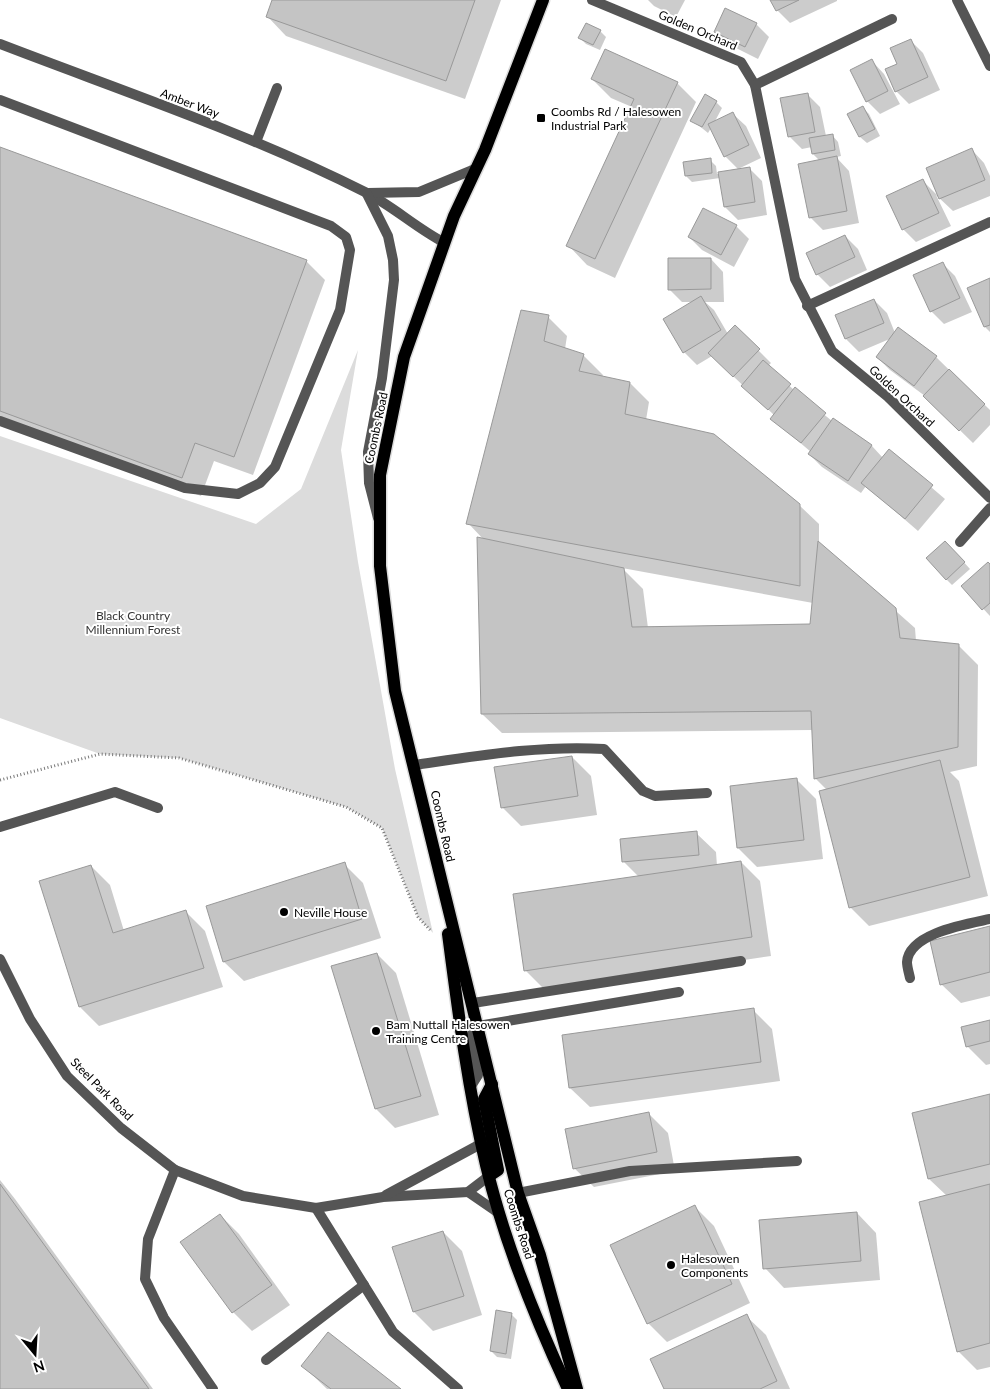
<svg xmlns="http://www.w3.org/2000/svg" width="990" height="1389" font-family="Lato,sans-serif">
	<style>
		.green { fill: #dcdcdc }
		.shadow { fill: #0003; fill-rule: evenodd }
		.building { fill: #c4c4c4; stroke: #999 }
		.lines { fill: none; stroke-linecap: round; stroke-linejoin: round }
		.primary-casing { stroke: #dbdbdb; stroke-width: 15 }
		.path { stroke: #777; stroke-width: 3; stroke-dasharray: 1 2.5; stroke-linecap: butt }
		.service { stroke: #555; stroke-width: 10 }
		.minor { stroke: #555; stroke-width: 10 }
		.tertiary { stroke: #555; stroke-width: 10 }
		.primary { stroke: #000; stroke-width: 12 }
		.poi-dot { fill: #000; stroke: #fff; stroke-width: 2 }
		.labels { text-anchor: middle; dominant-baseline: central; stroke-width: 4; stroke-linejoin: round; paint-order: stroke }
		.street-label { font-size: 12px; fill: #000; stroke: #fff }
		.poi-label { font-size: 12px; fill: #000; stroke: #fff; text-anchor: start }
		.park-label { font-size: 12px; fill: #333; stroke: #fff }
	</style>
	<rect width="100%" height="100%" fill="#fff"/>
	<!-- green -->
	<path class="green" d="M 358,350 L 341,450 L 358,562 L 395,769 L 433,933 L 418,917 L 382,828 L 346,807 L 179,758 L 100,754 L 0,718 L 0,436 L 256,524 L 301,489 Z"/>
	<!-- shadow -->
	<g class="shadow">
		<path d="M 273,0 L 501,0 L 465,99 L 286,36 L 267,16 Z"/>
		<path d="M 648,0 L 685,0 L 676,17 L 654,6 Z"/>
		<path d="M 772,0 L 837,0 L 837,1 L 790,23 L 777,10 Z"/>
		<path d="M 756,24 L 769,37 L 758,59 L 728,44 L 715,31 Z"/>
		<path d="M 600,31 L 606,37 L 600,50 L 586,44 L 580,38 Z"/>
		<path d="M 910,40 L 923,53 L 940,90 L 909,104 L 896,91 L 898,65 Z"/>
		<path d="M 872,61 L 884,74 L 900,104 L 880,114 L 867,101 Z"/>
		<path d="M 592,79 L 677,83 L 696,102 L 615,278 L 587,265 L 568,245 L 632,107 L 611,98 Z"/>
		<path d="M 807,94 L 820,107 L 826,136 L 832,135 L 838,142 L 841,156 L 836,157 L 849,171 L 859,223 L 823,230 L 810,217 L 820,161 L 813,154 L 812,147 L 802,149 L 789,136 Z"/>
		<path d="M 716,102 L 722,108 L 714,123 L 733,114 L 746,126 L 761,158 L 738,169 L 725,156 L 711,128 L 708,133 L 692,120 Z"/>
		<path d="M 863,108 L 869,114 L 880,136 L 867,143 L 860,137 L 849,115 Z"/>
		<path d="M 0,148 L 306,261 L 325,280 L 253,475 L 214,461 L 201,496 L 0,422 Z"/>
		<path d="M 972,150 L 984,163 L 990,176 L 990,196 L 953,211 L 936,195 L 951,226 L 916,242 L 903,229 L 923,181 L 940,198 Z"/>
		<path d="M 710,160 L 716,166 L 717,174 L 749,168 L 762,181 L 767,215 L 738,220 L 725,207 L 720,178 L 692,182 L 686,176 Z"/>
		<path d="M 736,226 L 749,239 L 734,267 L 702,250 L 689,237 Z"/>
		<path d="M 845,236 L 858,249 L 867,270 L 830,287 L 817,274 Z"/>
		<path d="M 711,259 L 723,272 L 724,302 L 705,302 L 714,310 L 728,334 L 735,327 L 771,363 L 768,366 L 794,390 L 832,421 L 872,446 L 883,458 L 889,451 L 945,499 L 918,531 L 866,486 L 861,493 L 822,467 L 809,454 L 811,452 L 771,418 L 774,415 L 712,356 L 697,365 L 684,352 L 693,302 L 682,302 L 669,289 Z"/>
		<path d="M 942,263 L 955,276 L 972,312 L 944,324 L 931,311 Z"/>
		<path d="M 990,280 L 990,332 L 985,327 L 969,289 Z"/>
		<path d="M 874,300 L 887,313 L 895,333 L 936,357 L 990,410 L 990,425 L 973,443 L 925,396 L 890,370 L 877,357 L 892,338 L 859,352 L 846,339 L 836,316 Z"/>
		<path d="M 548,317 L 567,336 L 565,349 L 583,355 L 603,375 L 602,377 L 630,383 L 649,402 L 646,420 L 799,505 L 819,524 L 819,543 L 915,628 L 916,641 L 959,646 L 978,665 L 977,766 L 950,772 L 959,781 L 988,896 L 869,926 L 850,907 L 827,790 L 815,778 L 813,730 L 502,733 L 482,714 L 484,540 L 468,523 ZM 622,568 L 813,603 L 811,625 L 648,628 L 643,589 Z"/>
		<path d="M 951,548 L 970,569 L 952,585 L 946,579 Z"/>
		<path d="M 990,566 L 990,616 L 963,587 Z"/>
		<path d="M 572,757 L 591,776 L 597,815 L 521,826 L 502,807 Z"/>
		<path d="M 797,780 L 816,799 L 823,859 L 757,867 L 738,848 Z"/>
		<path d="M 696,833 L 716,852 L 717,866 L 741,862 L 760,881 L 771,956 L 545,990 L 525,970 L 639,877 L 624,862 L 621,840 Z"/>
		<path d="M 344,864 L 363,883 L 381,938 L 244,981 L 224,962 L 207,907 Z"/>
		<path d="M 91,866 L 110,885 L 124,931 L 186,912 L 205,931 L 223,987 L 99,1026 L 80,1007 L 41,882 Z"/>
		<path d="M 990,927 L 990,996 L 961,1003 L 941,984 Z"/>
		<path d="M 377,954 L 396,973 L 439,1115 L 395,1128 L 376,1109 L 333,967 Z"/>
		<path d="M 753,1010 L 772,1029 L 780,1081 L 590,1107 L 570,1088 Z"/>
		<path d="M 990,1021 L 990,1064 L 986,1065 L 967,1046 Z"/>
		<path d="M 990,1096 L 990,1367 L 977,1370 L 958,1351 L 947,1196 L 929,1179 L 914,1114 Z"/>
		<path d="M 649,1114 L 668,1133 L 675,1171 L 594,1187 L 574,1168 Z"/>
		<path d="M 0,1180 L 15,1199 L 153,1389 L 0,1389 Z"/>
		<path d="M 695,1207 L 714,1226 L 750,1303 L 667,1342 L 648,1323 Z"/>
		<path d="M 857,1213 L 876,1233 L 880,1280 L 784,1288 L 765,1268 Z"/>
		<path d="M 220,1215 L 239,1234 L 290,1305 L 252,1331 L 233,1312 L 182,1242 Z"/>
		<path d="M 443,1232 L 462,1251 L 482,1315 L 433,1331 L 414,1312 Z"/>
		<path d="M 511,1314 L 517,1320 L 511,1359 L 497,1357 L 491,1351 Z"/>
		<path d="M 746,1316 L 766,1335 L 790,1389 L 665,1389 Z"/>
		<path d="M 303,1366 L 399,1389 L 327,1389 Z"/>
	</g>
	<!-- building -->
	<g class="building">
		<path d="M 272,0 L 475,0 L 446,81 L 266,17 Z"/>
		<path d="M 770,0 L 799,0 L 776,11 Z"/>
		<path d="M 725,8 L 757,23 L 745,47 L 714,32 Z"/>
		<path d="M 586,23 L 601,30 L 593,45 L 578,38 Z"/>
		<path d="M 911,39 L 928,77 L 895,92 L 885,69 L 897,64 L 890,48 Z"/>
		<path d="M 605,49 L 678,82 L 595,259 L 566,246 L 634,99 L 591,79 Z"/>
		<path d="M 872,59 L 888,91 L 866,102 L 850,70 Z"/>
		<path d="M 808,93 L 815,132 L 788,137 L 780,98 Z"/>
		<path d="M 705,94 L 717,101 L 702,127 L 690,121 Z"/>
		<path d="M 863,106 L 875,129 L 859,137 L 847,114 Z"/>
		<path d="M 733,112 L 749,145 L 724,157 L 708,124 Z"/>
		<path d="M 833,134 L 835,150 L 812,154 L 809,138 Z"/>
		<path d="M 0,147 L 307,260 L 234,457 L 195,443 L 182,478 L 0,411 Z"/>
		<path d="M 972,148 L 985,180 L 939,199 L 926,168 Z"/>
		<path d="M 837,156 L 847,211 L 809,218 L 798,164 Z"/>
		<path d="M 711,158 L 712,173 L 685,176 L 683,162 Z"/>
		<path d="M 750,167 L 755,202 L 724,207 L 718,172 Z"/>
		<path d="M 923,179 L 939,213 L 902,230 L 886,196 Z"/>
		<path d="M 703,208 L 737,225 L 721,255 L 688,237 Z"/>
		<path d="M 845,235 L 855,257 L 816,275 L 806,253 Z"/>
		<path d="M 668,258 L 711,258 L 711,289 L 668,290 Z"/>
		<path d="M 943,262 L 960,298 L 930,312 L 913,275 Z"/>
		<path d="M 990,278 L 990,325 L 984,327 L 967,288 Z"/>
		<path d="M 701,296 L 721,330 L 683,353 L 663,319 Z"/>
		<path d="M 874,299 L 884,323 L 845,339 L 835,315 Z"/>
		<path d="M 521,310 L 549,315 L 544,341 L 584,354 L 579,371 L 630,382 L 625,414 L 714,434 L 800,504 L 800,586 L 466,524 Z"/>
		<path d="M 735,325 L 760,349 L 733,377 L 708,353 Z"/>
		<path d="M 898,327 L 937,356 L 914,386 L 876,357 Z"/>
		<path d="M 763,360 L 791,384 L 768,410 L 741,386 Z"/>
		<path d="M 949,369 L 985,404 L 959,431 L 923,396 Z"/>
		<path d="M 795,387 L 826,413 L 801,443 L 770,419 Z"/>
		<path d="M 833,418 L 872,445 L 848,481 L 808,454 Z"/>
		<path d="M 889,449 L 933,485 L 905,519 L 861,483 Z"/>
		<path d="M 477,537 L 624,568 L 632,627 L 810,624 L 818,541 L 896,608 L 900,638 L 959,644 L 958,747 L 814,779 L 811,711 L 481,714 Z"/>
		<path d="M 945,541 L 965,562 L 946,580 L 926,558 Z"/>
		<path d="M 988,562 L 990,564 L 990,603 L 982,610 L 961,586 Z"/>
		<path d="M 572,756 L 578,796 L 501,808 L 494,767 Z"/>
		<path d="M 940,760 L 970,877 L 849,908 L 819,791 Z"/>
		<path d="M 797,778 L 804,840 L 737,848 L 730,786 Z"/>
		<path d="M 697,831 L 699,855 L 622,862 L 620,839 Z"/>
		<path d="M 741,861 L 752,937 L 524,971 L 513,894 Z"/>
		<path d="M 345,862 L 362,919 L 223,962 L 206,906 Z"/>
		<path d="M 91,865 L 113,933 L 186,910 L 204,968 L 79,1007 L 39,881 Z"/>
		<path d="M 990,926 L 990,972 L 940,985 L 930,941 Z"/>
		<path d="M 377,953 L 421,1096 L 375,1109 L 331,966 Z"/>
		<path d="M 754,1008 L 761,1062 L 569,1088 L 562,1035 Z"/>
		<path d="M 990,1020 L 990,1041 L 966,1047 L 961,1027 Z"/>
		<path d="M 990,1094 L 990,1164 L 928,1179 L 912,1113 Z"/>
		<path d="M 649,1112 L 657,1152 L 573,1169 L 565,1129 Z"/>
		<path d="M 0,1184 L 149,1389 L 0,1389 Z"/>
		<path d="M 990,1184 L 990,1343 L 957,1352 L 919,1202 Z"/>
		<path d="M 695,1205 L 732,1284 L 647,1324 L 610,1245 Z"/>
		<path d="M 857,1212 L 861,1261 L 763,1269 L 759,1220 Z"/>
		<path d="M 220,1214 L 272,1285 L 232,1313 L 180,1242 Z"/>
		<path d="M 443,1231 L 464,1296 L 413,1312 L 392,1247 Z"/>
		<path d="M 496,1310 L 512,1313 L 506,1354 L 490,1351 Z"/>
		<path d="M 747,1314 L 777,1381 L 760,1389 L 664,1389 L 650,1359 Z"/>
		<path d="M 328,1332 L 401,1389 L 331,1389 L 301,1366 Z"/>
	</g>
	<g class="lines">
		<defs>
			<g id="primary">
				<path d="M 543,0 L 485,150 L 454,216 L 404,357 L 380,475 L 380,566 L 395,691 L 518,1193 L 540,1255 L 577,1389"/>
				<path d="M 448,934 C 458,1011 468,1089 486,1165 C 504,1242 535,1318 568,1389"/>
				<path d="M 489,1176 L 498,1170 L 484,1099 L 492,1084"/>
			</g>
		</defs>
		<!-- primary casing -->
		<use href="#primary" class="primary-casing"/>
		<!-- path -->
		<path class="path" d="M 0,780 L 100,754 L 179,758 L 346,807 L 382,828 L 418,917 L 430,930"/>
		<!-- service -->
		<g class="service">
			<path d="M 0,100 L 331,226 L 346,237 L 350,250 L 340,310 L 275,467 L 260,483 L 238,494 L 185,488 L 0,421"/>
			<path d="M 256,142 L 277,88"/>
			<path d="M 414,765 C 477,756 541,745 604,749 L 643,791 L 655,796 L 707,793"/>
			<path d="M 0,827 L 115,792 L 158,808"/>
			<path d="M 910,978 C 909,973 907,967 907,962 C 909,933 967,924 990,919"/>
			<path d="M 473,1003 L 741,961"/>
			<path d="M 471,1086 L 478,1075 L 472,1034 L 478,1026 L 679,992"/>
			<path d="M 518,1193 L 630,1171 L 797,1161"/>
			<path d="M 316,1208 L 393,1332 L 458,1389"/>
			<path d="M 266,1360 L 364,1285"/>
		</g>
		<!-- minor -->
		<g class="minor">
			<path d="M 592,0 L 741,62 L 755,85 L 795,279 L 832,351 L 888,397 L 990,498"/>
			<path d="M 0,44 C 122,91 248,133 365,192 C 393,206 416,228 445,243"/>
			<path d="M 755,85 L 892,19"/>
			<path d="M 368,193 L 419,192 L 477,168"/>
			<path d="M 367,194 L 388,236 L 393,260 L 394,280 L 382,378 L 368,452 L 369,483 L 378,518"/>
			<path d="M 807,306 L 990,222"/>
			<path d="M 960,542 L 990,508"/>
			<path d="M 0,959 L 30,1019 L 67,1076 L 121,1128 L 175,1170 L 243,1196 L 316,1208 L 383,1197 L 468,1192 L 489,1176"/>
			<path d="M 175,1170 L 148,1239 L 145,1279 L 164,1318 L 213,1389"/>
			<path d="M 468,1192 L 500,1214"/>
			<path d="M 386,1195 L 488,1140"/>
		</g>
		<!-- tertiary -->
		<path class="tertiary" d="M 957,0 L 990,66"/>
		<!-- primary -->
		<use href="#primary" class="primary"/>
	</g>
	<!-- markers -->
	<g class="poi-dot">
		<rect x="536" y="113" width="10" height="10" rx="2.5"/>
		<circle cx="284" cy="912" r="5"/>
		<circle cx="376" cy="1031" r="5"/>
		<circle cx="671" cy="1265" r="5"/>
	</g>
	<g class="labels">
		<!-- street labels -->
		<g class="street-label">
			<text transform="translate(698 30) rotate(23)">Golden Orchard</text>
			<text transform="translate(190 103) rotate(21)">Amber Way</text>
			<text transform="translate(902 396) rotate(43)">Golden Orchard</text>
			<text transform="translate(376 428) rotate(-78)">Coombs Road</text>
			<text transform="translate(443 826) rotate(77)">Coombs Road</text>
			<text transform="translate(102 1089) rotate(45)">Steel Park Road</text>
			<text transform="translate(519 1224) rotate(72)">Coombs Road</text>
		</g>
		<!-- poi labels -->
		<g class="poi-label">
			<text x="551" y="111">Coombs Rd / Halesowen<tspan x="551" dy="14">Industrial Park</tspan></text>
			<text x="294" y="912">Neville House</text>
			<text x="386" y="1024">Bam Nuttall Halesowen<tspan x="386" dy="14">Training Centre</tspan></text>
			<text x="681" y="1258">Halesowen<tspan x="681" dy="14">Components</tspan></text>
		</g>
		<!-- park labels -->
		<g class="park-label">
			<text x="133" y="615">Black Country<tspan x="133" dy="14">Millennium Forest</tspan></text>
		</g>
	</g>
	<!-- north arrow -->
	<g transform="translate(35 1354) rotate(162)" stroke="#ffffff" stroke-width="4" paint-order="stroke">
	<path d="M0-4L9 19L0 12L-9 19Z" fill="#000000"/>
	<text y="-8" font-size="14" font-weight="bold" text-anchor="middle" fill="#000000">N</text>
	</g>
</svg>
